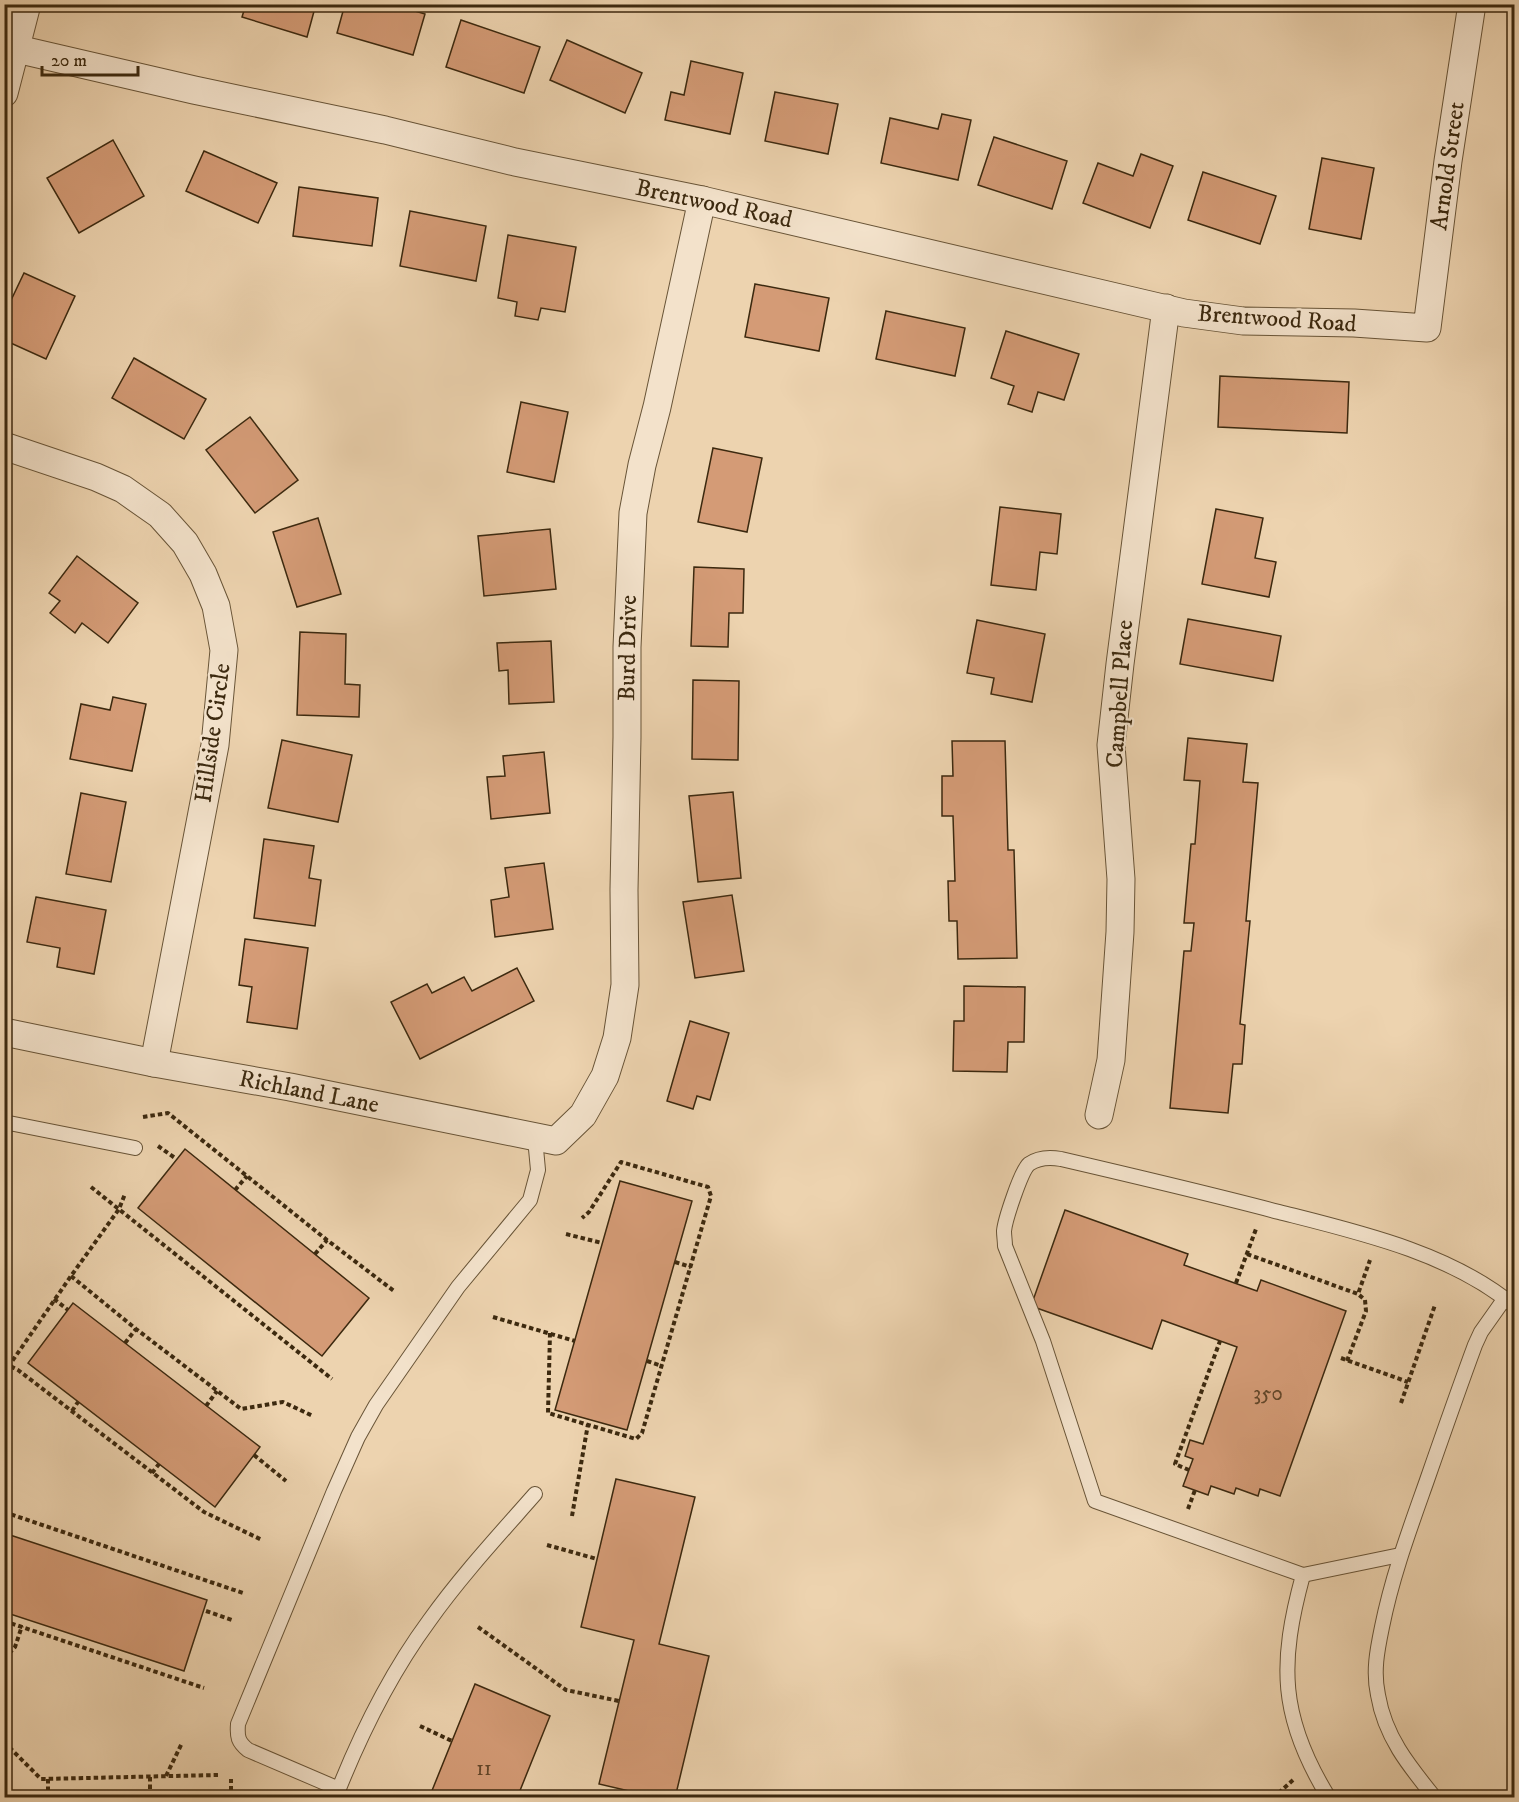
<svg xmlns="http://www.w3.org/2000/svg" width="1519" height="1802" font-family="'IM FELL DW Pica',serif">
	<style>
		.building { fill: #d49b76; stroke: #3c290f; stroke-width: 1.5 }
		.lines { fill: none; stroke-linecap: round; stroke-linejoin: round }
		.service-casing { stroke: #685437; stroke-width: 16 }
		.minor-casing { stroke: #685437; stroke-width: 29 }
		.path { stroke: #3c290f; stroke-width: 4; stroke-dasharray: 4.5 3; stroke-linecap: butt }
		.service { stroke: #f3e2cb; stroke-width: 14 }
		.minor { stroke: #f3e2cb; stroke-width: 27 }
		.labels { text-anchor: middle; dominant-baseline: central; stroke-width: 4.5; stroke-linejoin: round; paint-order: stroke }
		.number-label { font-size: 21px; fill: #624629 }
		.street-label { font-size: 24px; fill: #3c290f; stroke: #f3e2cb }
	</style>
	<rect width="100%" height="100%" fill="#edd3af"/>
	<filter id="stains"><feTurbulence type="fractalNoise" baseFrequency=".00333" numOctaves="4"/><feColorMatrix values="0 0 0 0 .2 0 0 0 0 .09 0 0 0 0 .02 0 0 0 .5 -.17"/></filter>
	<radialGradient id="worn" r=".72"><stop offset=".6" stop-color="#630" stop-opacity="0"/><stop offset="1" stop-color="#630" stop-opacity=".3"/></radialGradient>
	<!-- building -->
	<g class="building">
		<path d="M 246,4 L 316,4 L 307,37 L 242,17 Z"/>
		<path d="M 345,4 L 392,4 L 425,14 L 413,55 L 337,33 Z"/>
		<path d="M 461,20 L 540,47 L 524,93 L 446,67 Z"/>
		<path d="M 567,40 L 642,73 L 625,113 L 550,80 Z"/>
		<path d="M 691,61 L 743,73 L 730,134 L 665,120 L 671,92 L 684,95 Z"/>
		<path d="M 775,92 L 838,104 L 828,154 L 765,141 Z"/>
		<path d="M 942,114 L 971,120 L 958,180 L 881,163 L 890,118 L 938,129 Z"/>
		<path d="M 994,137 L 1067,161 L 1052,209 L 978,185 Z"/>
		<path d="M 113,140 L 144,196 L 79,233 L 47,178 Z"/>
		<path d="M 204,151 L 277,183 L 258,223 L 186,191 Z"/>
		<path d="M 1141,154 L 1173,166 L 1150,228 L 1083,203 L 1098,163 L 1133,176 Z"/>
		<path d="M 1322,158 L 1374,168 L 1361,239 L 1309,229 Z"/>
		<path d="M 1203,172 L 1276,196 L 1260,244 L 1188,220 Z"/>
		<path d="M 299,187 L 378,198 L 372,246 L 293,236 Z"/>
		<path d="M 410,211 L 486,226 L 476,281 L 400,266 Z"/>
		<path d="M 508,235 L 576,247 L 565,312 L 541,308 L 538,320 L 515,316 L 517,302 L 498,298 Z"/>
		<path d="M 24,273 L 75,296 L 46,359 L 4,340 L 4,315 Z"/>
		<path d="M 755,284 L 829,298 L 819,351 L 745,337 Z"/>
		<path d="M 886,311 L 965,328 L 955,376 L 876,359 Z"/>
		<path d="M 1006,331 L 1079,354 L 1064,400 L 1038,392 L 1032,412 L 1008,404 L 1014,386 L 991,378 Z"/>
		<path d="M 134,358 L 206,399 L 184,439 L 112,398 Z"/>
		<path d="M 1220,376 L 1349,382 L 1347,433 L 1218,427 Z"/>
		<path d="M 521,402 L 568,412 L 554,482 L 507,472 Z"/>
		<path d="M 250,417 L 298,480 L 255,513 L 206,450 Z"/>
		<path d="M 713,448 L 762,458 L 747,532 L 698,522 Z"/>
		<path d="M 1000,507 L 1061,514 L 1057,554 L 1040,552 L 1036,590 L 991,585 Z"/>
		<path d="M 1216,509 L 1263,518 L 1255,558 L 1276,562 L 1269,597 L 1202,584 Z"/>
		<path d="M 318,518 L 341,594 L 297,607 L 273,532 Z"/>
		<path d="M 550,529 L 556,589 L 484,596 L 478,536 Z"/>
		<path d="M 77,556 L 138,603 L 108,643 L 82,623 L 75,633 L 50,613 L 60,601 L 49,593 Z"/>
		<path d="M 694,567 L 744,569 L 743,613 L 729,613 L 728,647 L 691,646 Z"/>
		<path d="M 1188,619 L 1281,636 L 1273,681 L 1180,664 Z"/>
		<path d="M 977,620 L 1045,634 L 1032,702 L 991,694 L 994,678 L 967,673 Z"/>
		<path d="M 300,632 L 346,634 L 345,684 L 360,685 L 359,717 L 297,715 Z"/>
		<path d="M 551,641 L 554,702 L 509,704 L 508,670 L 499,671 L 497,643 Z"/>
		<path d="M 693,680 L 739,681 L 738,760 L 692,759 Z"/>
		<path d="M 113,697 L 146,704 L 132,771 L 70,759 L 81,704 L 110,710 Z"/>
		<path d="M 1188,738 L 1247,744 L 1243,782 L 1258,783 L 1246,921 L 1250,921 L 1240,1024 L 1245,1025 L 1242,1064 L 1233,1064 L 1228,1113 L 1170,1108 L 1184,951 L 1191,951 L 1194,923 L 1184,923 L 1191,844 L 1195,844 L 1200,781 L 1184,780 Z"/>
		<path d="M 282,740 L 352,755 L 338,822 L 268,808 Z"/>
		<path d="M 952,741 L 1005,741 L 1008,850 L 1014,850 L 1017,958 L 958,959 L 957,921 L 949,921 L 948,881 L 955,881 L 953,816 L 942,816 L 942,776 L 953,776 Z"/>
		<path d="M 544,752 L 550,813 L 491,819 L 487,777 L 505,776 L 503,756 Z"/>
		<path d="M 733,792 L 741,878 L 698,882 L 689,796 Z"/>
		<path d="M 81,793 L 126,802 L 111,882 L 66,874 Z"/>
		<path d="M 264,839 L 314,846 L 309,878 L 321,880 L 315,926 L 254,918 Z"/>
		<path d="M 544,863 L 553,929 L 495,937 L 491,900 L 509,897 L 505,868 Z"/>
		<path d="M 732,895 L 744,971 L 695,978 L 683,902 Z"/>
		<path d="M 36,897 L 106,910 L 94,974 L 57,967 L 60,948 L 27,942 Z"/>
		<path d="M 245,939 L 308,948 L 297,1029 L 247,1022 L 252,987 L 239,985 Z"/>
		<path d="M 517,968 L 534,1001 L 420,1059 L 391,1002 L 427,984 L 432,993 L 464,977 L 472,991 Z"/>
		<path d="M 964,986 L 1025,987 L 1024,1042 L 1008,1042 L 1007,1072 L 953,1071 L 954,1021 L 964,1021 Z"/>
		<path d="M 690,1021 L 729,1033 L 710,1100 L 697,1096 L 693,1109 L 667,1101 Z"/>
		<path d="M 185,1149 L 369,1298 L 322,1356 L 138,1208 Z"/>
		<path d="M 620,1181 L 692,1201 L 627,1430 L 555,1410 Z"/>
		<path d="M 1065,1210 L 1188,1254 L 1184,1265 L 1257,1291 L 1261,1280 L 1346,1311 L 1280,1496 L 1260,1489 L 1258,1496 L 1236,1488 L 1234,1494 L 1211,1486 L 1208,1495 L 1183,1486 L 1193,1459 L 1185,1456 L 1190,1440 L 1203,1444 L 1237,1347 L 1162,1320 L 1152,1349 L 1031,1306 Z"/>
		<path d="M 73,1303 L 260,1447 L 215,1507 L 28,1363 Z"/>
		<path d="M 616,1479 L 695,1497 L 659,1644 L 709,1656 L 675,1798 L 659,1798 L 599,1784 L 634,1640 L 581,1627 Z"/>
		<path d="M 4,1533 L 207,1600 L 184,1671 L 4,1612 Z"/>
		<path d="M 475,1684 L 550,1716 L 517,1798 L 429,1798 Z"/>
		<path d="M 211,1793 L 211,1798 L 4,1798 L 4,1796 Z"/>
	</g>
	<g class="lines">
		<defs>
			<g id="service">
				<path d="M 4,1122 L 135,1148"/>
				<path d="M 1303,1575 L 1400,1555"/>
				<path d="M 339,1789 L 248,1750 C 238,1742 237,1737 238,1724 L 334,1491 L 358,1437 L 376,1405 L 458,1287 L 530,1200 L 538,1170 L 535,1138"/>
				<path d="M 336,1796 C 360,1735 390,1674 429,1621 C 461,1576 499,1535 535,1494"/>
				<path d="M 1329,1798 C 1279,1717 1279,1663 1303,1575 L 1095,1501 L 1043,1341 L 1005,1246 C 1005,1241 1004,1236 1004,1231 C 1005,1220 1021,1171 1029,1164 C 1039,1157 1050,1157 1061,1159 C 1134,1176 1207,1193 1279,1212 C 1358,1232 1451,1253 1514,1306"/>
				<path d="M 1435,1798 C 1409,1766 1385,1737 1378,1695 C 1373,1672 1377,1651 1382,1627 C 1392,1577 1409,1531 1426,1483 C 1442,1437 1458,1391 1475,1345 L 1481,1332 L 1505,1298"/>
			</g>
			<g id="minor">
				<path d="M 4,46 L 194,90 L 385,130 L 515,162 L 702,200 L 1184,313 L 1243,321 L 1354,323 L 1427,328 L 1448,161 L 1472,4"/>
				<path d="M 4,93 L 27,4"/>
				<path d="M 4,446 L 96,477 L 123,489 L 160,515 L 185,543 L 203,574 L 216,606 L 224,650 L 215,745 L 154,1063"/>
				<path d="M 4,1032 L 154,1063 L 290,1087 L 556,1141 L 583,1115 L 605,1076 L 617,1038 L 625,985 L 624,890 L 627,737 L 627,647 L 633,513 L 642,465 L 657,407 L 702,200"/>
				<path d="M 1099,1115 L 1111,1060 L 1120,932 L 1121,879 L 1111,745 L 1120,664 L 1166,308"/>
			</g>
		</defs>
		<!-- service casing -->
		<use href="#service" class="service-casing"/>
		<!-- minor casing -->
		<use href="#minor" class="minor-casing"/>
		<!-- path -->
		<g class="path">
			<path d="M 143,1117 L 168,1113 L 327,1240 L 394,1291"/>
			<path d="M 158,1146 L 175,1158"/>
			<path d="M 91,1187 L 332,1379"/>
			<path d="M 235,1190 L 247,1176"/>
			<path d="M 566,1234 L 602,1243"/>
			<path d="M 315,1254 L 327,1240"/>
			<path d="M 1247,1254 L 1358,1294 L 1370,1260"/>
			<path d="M 675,1262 L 691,1267"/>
			<path d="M 71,1276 L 136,1329 L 241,1409 L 283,1402 L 313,1416"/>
			<path d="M 1236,1283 L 1256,1229"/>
			<path d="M 54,1299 L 68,1310"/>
			<path d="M 493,1317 L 575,1341"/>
			<path d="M 550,1333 L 548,1413 L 636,1439 L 642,1433 L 711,1196 L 708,1187 L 621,1162 L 589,1212 L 582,1218"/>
			<path d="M 125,1343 L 136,1329"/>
			<path d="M 1341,1358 L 1408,1382"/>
			<path d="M 647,1361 L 662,1366"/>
			<path d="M 1347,1361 L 1366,1311 L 1365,1300 L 1358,1294"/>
			<path d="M 4,1363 L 18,1370 L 204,1512 L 262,1540"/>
			<path d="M 4,1373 L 71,1276 L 119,1209 L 125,1194"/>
			<path d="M 1401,1403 L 1435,1305"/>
			<path d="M 206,1406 L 217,1391"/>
			<path d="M 72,1411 L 78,1402"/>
			<path d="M 254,1455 L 286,1481"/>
			<path d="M 1189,1470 L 1175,1464 L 1220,1341"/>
			<path d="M 152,1473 L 159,1464"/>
			<path d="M 1188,1509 L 1195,1490"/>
			<path d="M 4,1512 L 243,1593"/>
			<path d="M 572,1516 L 588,1424"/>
			<path d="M 547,1545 L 597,1559"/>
			<path d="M 206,1611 L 232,1620"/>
			<path d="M 4,1621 L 204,1688"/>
			<path d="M 478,1627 L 566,1690 L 619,1701"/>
			<path d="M 4,1659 L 15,1647 L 22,1626"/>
			<path d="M 420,1726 L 452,1741"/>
			<path d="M 4,1742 L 41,1779 L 218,1775"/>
			<path d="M 166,1776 L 182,1743"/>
			<path d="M 150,1777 L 150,1794"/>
			<path d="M 48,1779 L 48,1795"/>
			<path d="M 231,1798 L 231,1779"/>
			<path d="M 1273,1798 L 1293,1780"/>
		</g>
		<!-- service -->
		<use href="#service" class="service"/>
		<!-- minor -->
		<use href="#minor" class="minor"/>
	</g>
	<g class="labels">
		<!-- number labels -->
		<g class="number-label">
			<text x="1268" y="1394">350</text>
			<text x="484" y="1769">11</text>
		</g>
		<!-- street labels -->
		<g class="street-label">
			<text transform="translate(1448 166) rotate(-82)">Arnold Street</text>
			<text transform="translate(714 204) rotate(12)">Brentwood Road</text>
			<text transform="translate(1277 319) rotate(4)">Brentwood Road</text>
			<text transform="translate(628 648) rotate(-89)">Burd Drive</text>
			<text transform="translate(1120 694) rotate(-86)">Campbell Place</text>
			<text transform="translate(213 733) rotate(-82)">Hillside Circle</text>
			<text transform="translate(309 1092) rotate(11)">Richland Lane</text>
		</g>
	</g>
	<!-- margin -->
	<rect width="1519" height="1802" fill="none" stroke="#edd3af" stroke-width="24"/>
	<rect x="6" y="6" width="1507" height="1790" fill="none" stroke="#3c290f" stroke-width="3"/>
	<rect x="12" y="12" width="1495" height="1778" fill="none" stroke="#3c290f" stroke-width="1.5"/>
	<!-- scale -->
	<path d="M42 66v9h96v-9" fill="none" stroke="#3c290f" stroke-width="3"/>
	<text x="51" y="66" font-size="18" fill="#3c290f" stroke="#f3e2cb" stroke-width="4.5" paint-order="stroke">20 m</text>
	<rect width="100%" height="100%" filter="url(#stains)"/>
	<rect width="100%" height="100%" fill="url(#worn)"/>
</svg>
